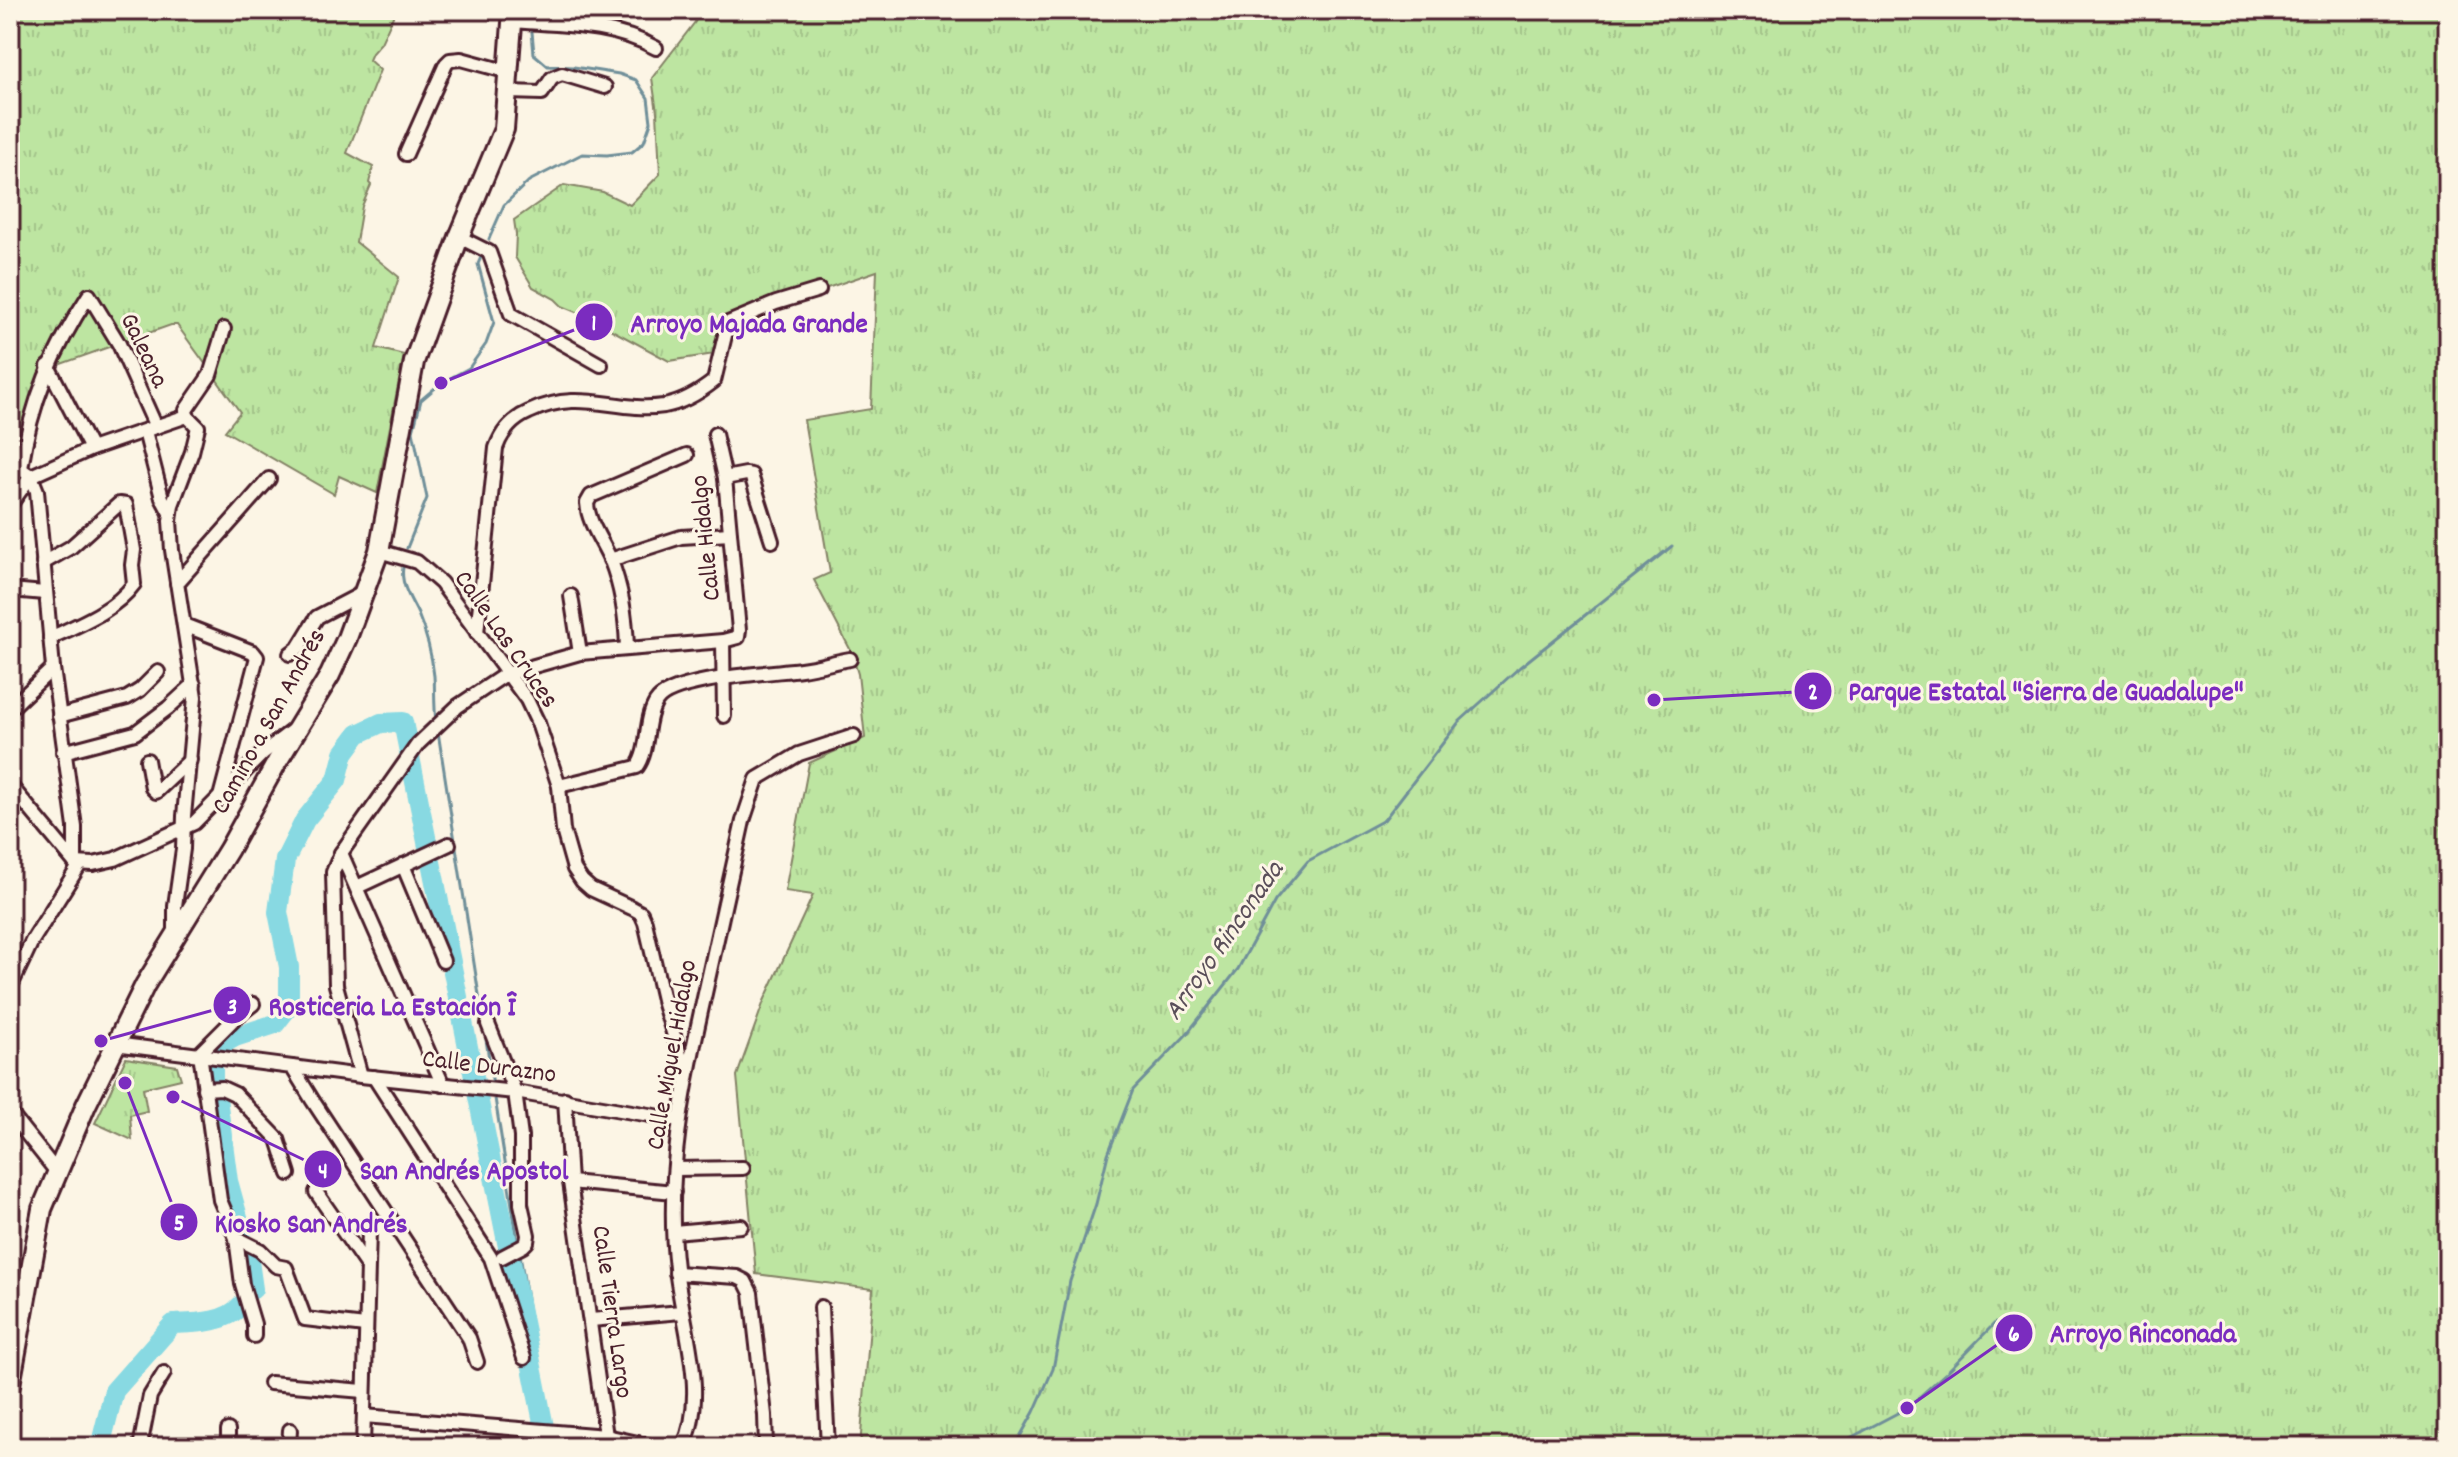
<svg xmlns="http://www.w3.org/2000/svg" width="2458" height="1457" font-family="Dekko,sans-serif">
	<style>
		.grass { fill: url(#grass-tufts); stroke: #848266; stroke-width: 2 }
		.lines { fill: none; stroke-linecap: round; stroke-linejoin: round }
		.stream { stroke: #6f8f99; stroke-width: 3 }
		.river { stroke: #88d9e2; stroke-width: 20 }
		.street-casing { stroke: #4a1f2b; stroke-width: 18 }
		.secondary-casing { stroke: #4a1f2b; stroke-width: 24 }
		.street { stroke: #fcf5e5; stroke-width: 12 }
		.secondary { stroke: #fcf5e5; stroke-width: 18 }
		.labels { text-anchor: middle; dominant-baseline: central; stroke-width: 6; stroke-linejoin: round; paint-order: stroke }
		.street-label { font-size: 26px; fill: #4a1f2b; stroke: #fcf5e5 }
		.water-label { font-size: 28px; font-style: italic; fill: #5a4e59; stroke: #fcf5e5 }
		.leader { fill: none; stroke: #7b2cbf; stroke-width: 3 }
		.callout-dot { fill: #7b2cbf; stroke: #fcf5e5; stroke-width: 3 }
		.mark-label { font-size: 24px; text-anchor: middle; font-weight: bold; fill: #fff }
		.callout-label { font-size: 28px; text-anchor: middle; font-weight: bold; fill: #7b2cbf; stroke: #fcf5e5; stroke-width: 6; stroke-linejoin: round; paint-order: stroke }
	</style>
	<defs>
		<pattern id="grass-tufts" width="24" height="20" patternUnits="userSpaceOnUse" patternTransform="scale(2)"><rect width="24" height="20" fill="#bde5a1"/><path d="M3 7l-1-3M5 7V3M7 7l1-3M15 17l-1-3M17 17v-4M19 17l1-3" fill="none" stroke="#a4c48b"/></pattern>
	</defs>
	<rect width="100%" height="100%" fill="#fcf5e5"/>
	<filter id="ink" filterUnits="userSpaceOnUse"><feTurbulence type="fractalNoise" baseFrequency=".0125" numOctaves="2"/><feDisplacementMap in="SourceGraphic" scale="16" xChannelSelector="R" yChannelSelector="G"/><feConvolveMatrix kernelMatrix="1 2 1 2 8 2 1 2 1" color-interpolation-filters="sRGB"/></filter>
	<g filter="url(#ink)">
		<!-- grass -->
		<g class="grass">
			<path d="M 10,10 L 396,10 L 381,43 L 372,53 L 369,60 L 380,70 L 347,153 L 373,167 L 369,183 L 371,185 L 362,206 L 356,242 L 399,277 L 376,348 L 404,355 L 377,493 L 339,476 L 334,494 L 225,431 L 240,412 L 177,325 L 171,325 L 41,371 L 18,460 L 10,455 Z"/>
			<path d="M 699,10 L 2448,10 L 2448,1447 L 860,1447 L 873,1289 L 756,1274 L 737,1076 L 764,1001 L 813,895 L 785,891 L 809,763 L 865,738 L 858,674 L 851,651 L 814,580 L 830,573 L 804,420 L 871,409 L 877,271 L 739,318 L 714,354 L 669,361 L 584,315 L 562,306 L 555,299 L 533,287 L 515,257 L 516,234 L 514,220 L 564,185 L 603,192 L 630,205 L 660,174 L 657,112 L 652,78 L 695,22 Z"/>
			<path d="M 126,1058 L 177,1066 L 181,1079 L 143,1088 L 147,1111 L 130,1115 L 132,1140 L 95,1123 Z"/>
		</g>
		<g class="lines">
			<!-- stream -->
			<g class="stream">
				<path d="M 530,10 L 530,13"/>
				<path d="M 489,239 L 504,205 L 529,181 L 582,154 L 607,155 L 632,152 L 644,142 L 651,122 L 648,98 L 636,80 L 619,74 L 574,67 L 548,66 L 534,54 L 532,32"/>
				<path d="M 407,548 L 427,498 L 413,431 L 421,400 L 441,383 L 469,368 L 486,344 L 494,322 L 478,264 L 481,257"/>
				<path d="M 403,567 C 400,585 411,599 418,614 C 426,633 432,656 434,676 C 435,691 434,706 436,721"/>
				<path d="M 438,732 L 483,1021"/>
				<path d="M 485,1033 L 493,1085"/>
				<path d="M 494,1092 L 518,1243"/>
				<path d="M 520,1254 L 547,1428"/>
				<path d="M 548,1436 L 550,1447"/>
				<path d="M 1014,1447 L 1034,1412 L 1053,1369 L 1070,1281 L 1096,1204 L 1108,1154 L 1133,1090 L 1186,1035 L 1238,969 L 1275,901 L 1308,861 L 1384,820 L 1459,722 L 1520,667 L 1672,546"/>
				<path d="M 1833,1447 L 1907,1408 L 1948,1371 L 1995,1323"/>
			</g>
			<!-- river -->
			<g class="river">
				<path d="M 219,1046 L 235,1037 L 275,1024 L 289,1006 L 289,967 L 278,912 L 285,860 L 305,820 L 337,780 L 344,753 L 358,734 L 381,723 L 403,722 L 548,1447"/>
				<path d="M 213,1065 L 213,1079"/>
				<path d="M 217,1098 L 228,1181 L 242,1232"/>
				<path d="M 248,1254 L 253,1289"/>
				<path d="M 100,1447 L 114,1391 L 173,1324 C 194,1323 227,1323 240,1306"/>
			</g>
			<defs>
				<g id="street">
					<path d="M 512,21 C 560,25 613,24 656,48"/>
					<path d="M 508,92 L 542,93 L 552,78 L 562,74 L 605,87"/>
					<path d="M 406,154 L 446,64 L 450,60 L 461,59 L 509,72"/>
					<path d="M 459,237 L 489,252 L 511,314 L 601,365"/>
					<path d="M 48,366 L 91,449"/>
					<path d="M 187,416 L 186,410 L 210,375 L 224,329"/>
					<path d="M 145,431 L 162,498 L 170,513"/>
					<path d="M 10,462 L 31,476 L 37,491 L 53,668 L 75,827 L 75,863 L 79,866 L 32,941 L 10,988"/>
					<path d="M 21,468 C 31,402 53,350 89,295 L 119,344 L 156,427"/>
					<path d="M 31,476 L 91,449 L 187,416"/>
					<path d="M 725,478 L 746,474 L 751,475 L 772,541"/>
					<path d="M 10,505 L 31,476"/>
					<path d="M 379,551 L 417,562 L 441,583 L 527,700 L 538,723 L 559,786 L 563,830 L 574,869 L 582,881 L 591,889 L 632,908 L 641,913 L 645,922 L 664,1004 L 686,1074"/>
					<path d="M 610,560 L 681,537 L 730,534"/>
					<path d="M 43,563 L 71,547 L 119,504 L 126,505 L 134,550 L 132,565 L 134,584 C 114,611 80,624 50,638"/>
					<path d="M 177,583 L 269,479"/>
					<path d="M 10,590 L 45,593"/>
					<path d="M 571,596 L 580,653"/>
					<path d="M 184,625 L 253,652 L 257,657 L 220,797"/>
					<path d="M 477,633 L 496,448 C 502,431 513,419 529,412 C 581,387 615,413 664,406 C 681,403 700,392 714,381 L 728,323 L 776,303 L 819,290"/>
					<path d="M 723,641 L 724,716"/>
					<path d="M 627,647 C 626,617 622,589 611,561 C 603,542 588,523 587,503 L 591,496 L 687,455"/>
					<path d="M 290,654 L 298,648 L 317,617 L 363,593"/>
					<path d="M 10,709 L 53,668"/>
					<path d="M 59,716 L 127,698 L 140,690 L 158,672"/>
					<path d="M 63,752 L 135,733 L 168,708 L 194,684"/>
					<path d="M 147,760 L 152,788 L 156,792 L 190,760"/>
					<path d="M 10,785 L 75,863 L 93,864 L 115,859 L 194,823 L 263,753 L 293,730"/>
					<path d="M 559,786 L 637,767 C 650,749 644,721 656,702 C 670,678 772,673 801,669 C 817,667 833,662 850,659"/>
					<path d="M 341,853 L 443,1085"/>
					<path d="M 403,865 L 443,961"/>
					<path d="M 357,887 L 449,844"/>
					<path d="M 175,933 L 175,906 L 183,849 L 184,816 L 195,697 L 172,550 L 170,521 L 172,505 L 192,452 L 198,427 L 187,416"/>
					<path d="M 253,1004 L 235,1018 L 200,1053 L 220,1200 L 236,1238 L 242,1284 L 254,1324 L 254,1336"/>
					<path d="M 488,1024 L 515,1092 L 521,1137 L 521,1204 L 528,1235 L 527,1242 L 523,1246 L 502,1257"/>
					<path d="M 115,1044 L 361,1076 L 515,1092 L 679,1120"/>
					<path d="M 292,1067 L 313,1101 L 469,1338 L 477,1362"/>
					<path d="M 361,1076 L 336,985 L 333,872 L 341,853 L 418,744 L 458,706 L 506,674 L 580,653 L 723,641 L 738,637 L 739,630 L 725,478 L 715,434"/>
					<path d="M 374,1077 L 491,1258 L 524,1358"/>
					<path d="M 204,1089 L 222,1088 L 235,1094 L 278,1139 L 289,1174"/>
					<path d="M 565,1099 L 570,1182 L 606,1436"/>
					<path d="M 10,1113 L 56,1171"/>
					<path d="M 675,1169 L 743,1168"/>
					<path d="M 570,1182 L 674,1192"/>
					<path d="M 316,1192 L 367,1266"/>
					<path d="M 674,1232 L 741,1226"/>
					<path d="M 236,1238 L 260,1250 L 276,1266 L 286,1268 L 305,1319 L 365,1326"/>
					<path d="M 676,1273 L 737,1277 L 745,1281 L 751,1293 L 765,1415 L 766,1447"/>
					<path d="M 821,1307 L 828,1447"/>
					<path d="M 591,1320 L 681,1312"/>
					<path d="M 270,1383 L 363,1391"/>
					<path d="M 364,1416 L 606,1436 L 656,1447"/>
					<path d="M 71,1447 L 72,1445"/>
					<path d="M 140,1447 L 150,1396 L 164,1373"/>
					<path d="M 228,1447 L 228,1430"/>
					<path d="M 289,1447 L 290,1430"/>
					<path d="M 363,1447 L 369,1230"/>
					<path d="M 683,1447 C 709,1394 682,1325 676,1268 C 665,1177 684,1087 704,998 C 717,939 730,880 743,821 L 757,779 L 799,754 L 854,736"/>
				</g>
				<path id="secondary" d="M 10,1385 L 42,1209 L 86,1105 L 145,985 L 229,849 L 277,762 L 330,675 L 347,638 L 379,551 L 414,362 L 459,237 L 504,129 L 513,10"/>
			</defs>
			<!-- street casing -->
			<use href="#street" class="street-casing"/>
			<!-- secondary casing -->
			<use href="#secondary" class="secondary-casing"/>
			<!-- street -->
			<use href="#street" class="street"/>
			<!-- secondary -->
			<use href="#secondary" class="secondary"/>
		</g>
	</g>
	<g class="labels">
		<!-- street labels -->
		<g class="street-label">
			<text transform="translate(143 351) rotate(64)">Galeana</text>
			<text transform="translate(707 538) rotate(-96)">Calle Hidalgo</text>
			<text transform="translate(505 640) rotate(55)">Calle Las Cruces</text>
			<text transform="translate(270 722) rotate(-61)">Camino a San Andrés</text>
			<text transform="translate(673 1055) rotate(-80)">Calle Miguel Hidalgo</text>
			<text transform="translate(489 1068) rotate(7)">Calle Durazno</text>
			<text transform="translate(611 1312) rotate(82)">Calle Tierra Largo</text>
		</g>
		<!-- water labels -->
		<g class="water-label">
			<text transform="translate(1226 942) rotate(-55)">Arroyo Rinconada</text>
		</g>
	</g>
	<!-- callouts -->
	<path class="leader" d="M441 383L594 322M1654 700L1813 691M101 1041L232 1005M173 1097L323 1169M125 1083L179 1222M1907 1408L2014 1333"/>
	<g class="callout-dot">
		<circle cx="441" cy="383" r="8"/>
		<circle cx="1654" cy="700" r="8"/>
		<circle cx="101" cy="1041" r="8"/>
		<circle cx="173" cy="1097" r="8"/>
		<circle cx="125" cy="1083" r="8"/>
		<circle cx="1907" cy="1408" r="8"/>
		<circle cx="594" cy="322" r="20"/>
		<circle cx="1813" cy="691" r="20"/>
		<circle cx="232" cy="1005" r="20"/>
		<circle cx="323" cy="1169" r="20"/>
		<circle cx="179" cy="1222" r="20"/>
		<circle cx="2014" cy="1333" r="20"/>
	</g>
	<g class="mark-label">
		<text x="594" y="330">1</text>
		<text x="1813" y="699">2</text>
		<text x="232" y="1014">3</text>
		<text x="323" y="1178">4</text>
		<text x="179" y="1230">5</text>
		<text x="2014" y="1341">6</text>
	</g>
	<g class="callout-label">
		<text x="749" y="332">Arroyo Majada Grande</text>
		<text x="2046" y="700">Parque Estatal "Sierra de Guadalupe"</text>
		<text x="392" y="1015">Rosticeria La Estación Î</text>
		<text x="464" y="1179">San Andrés Apostol</text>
		<text x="311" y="1232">Kiosko San Andrés</text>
		<text x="2143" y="1342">Arroyo Rinconada</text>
	</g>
	<!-- margin -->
	<rect width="2458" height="1457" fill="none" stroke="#fcf5e5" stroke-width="40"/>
	<rect x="20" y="20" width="2418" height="1417" fill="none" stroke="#4a1f2b" stroke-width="3" filter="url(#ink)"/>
</svg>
